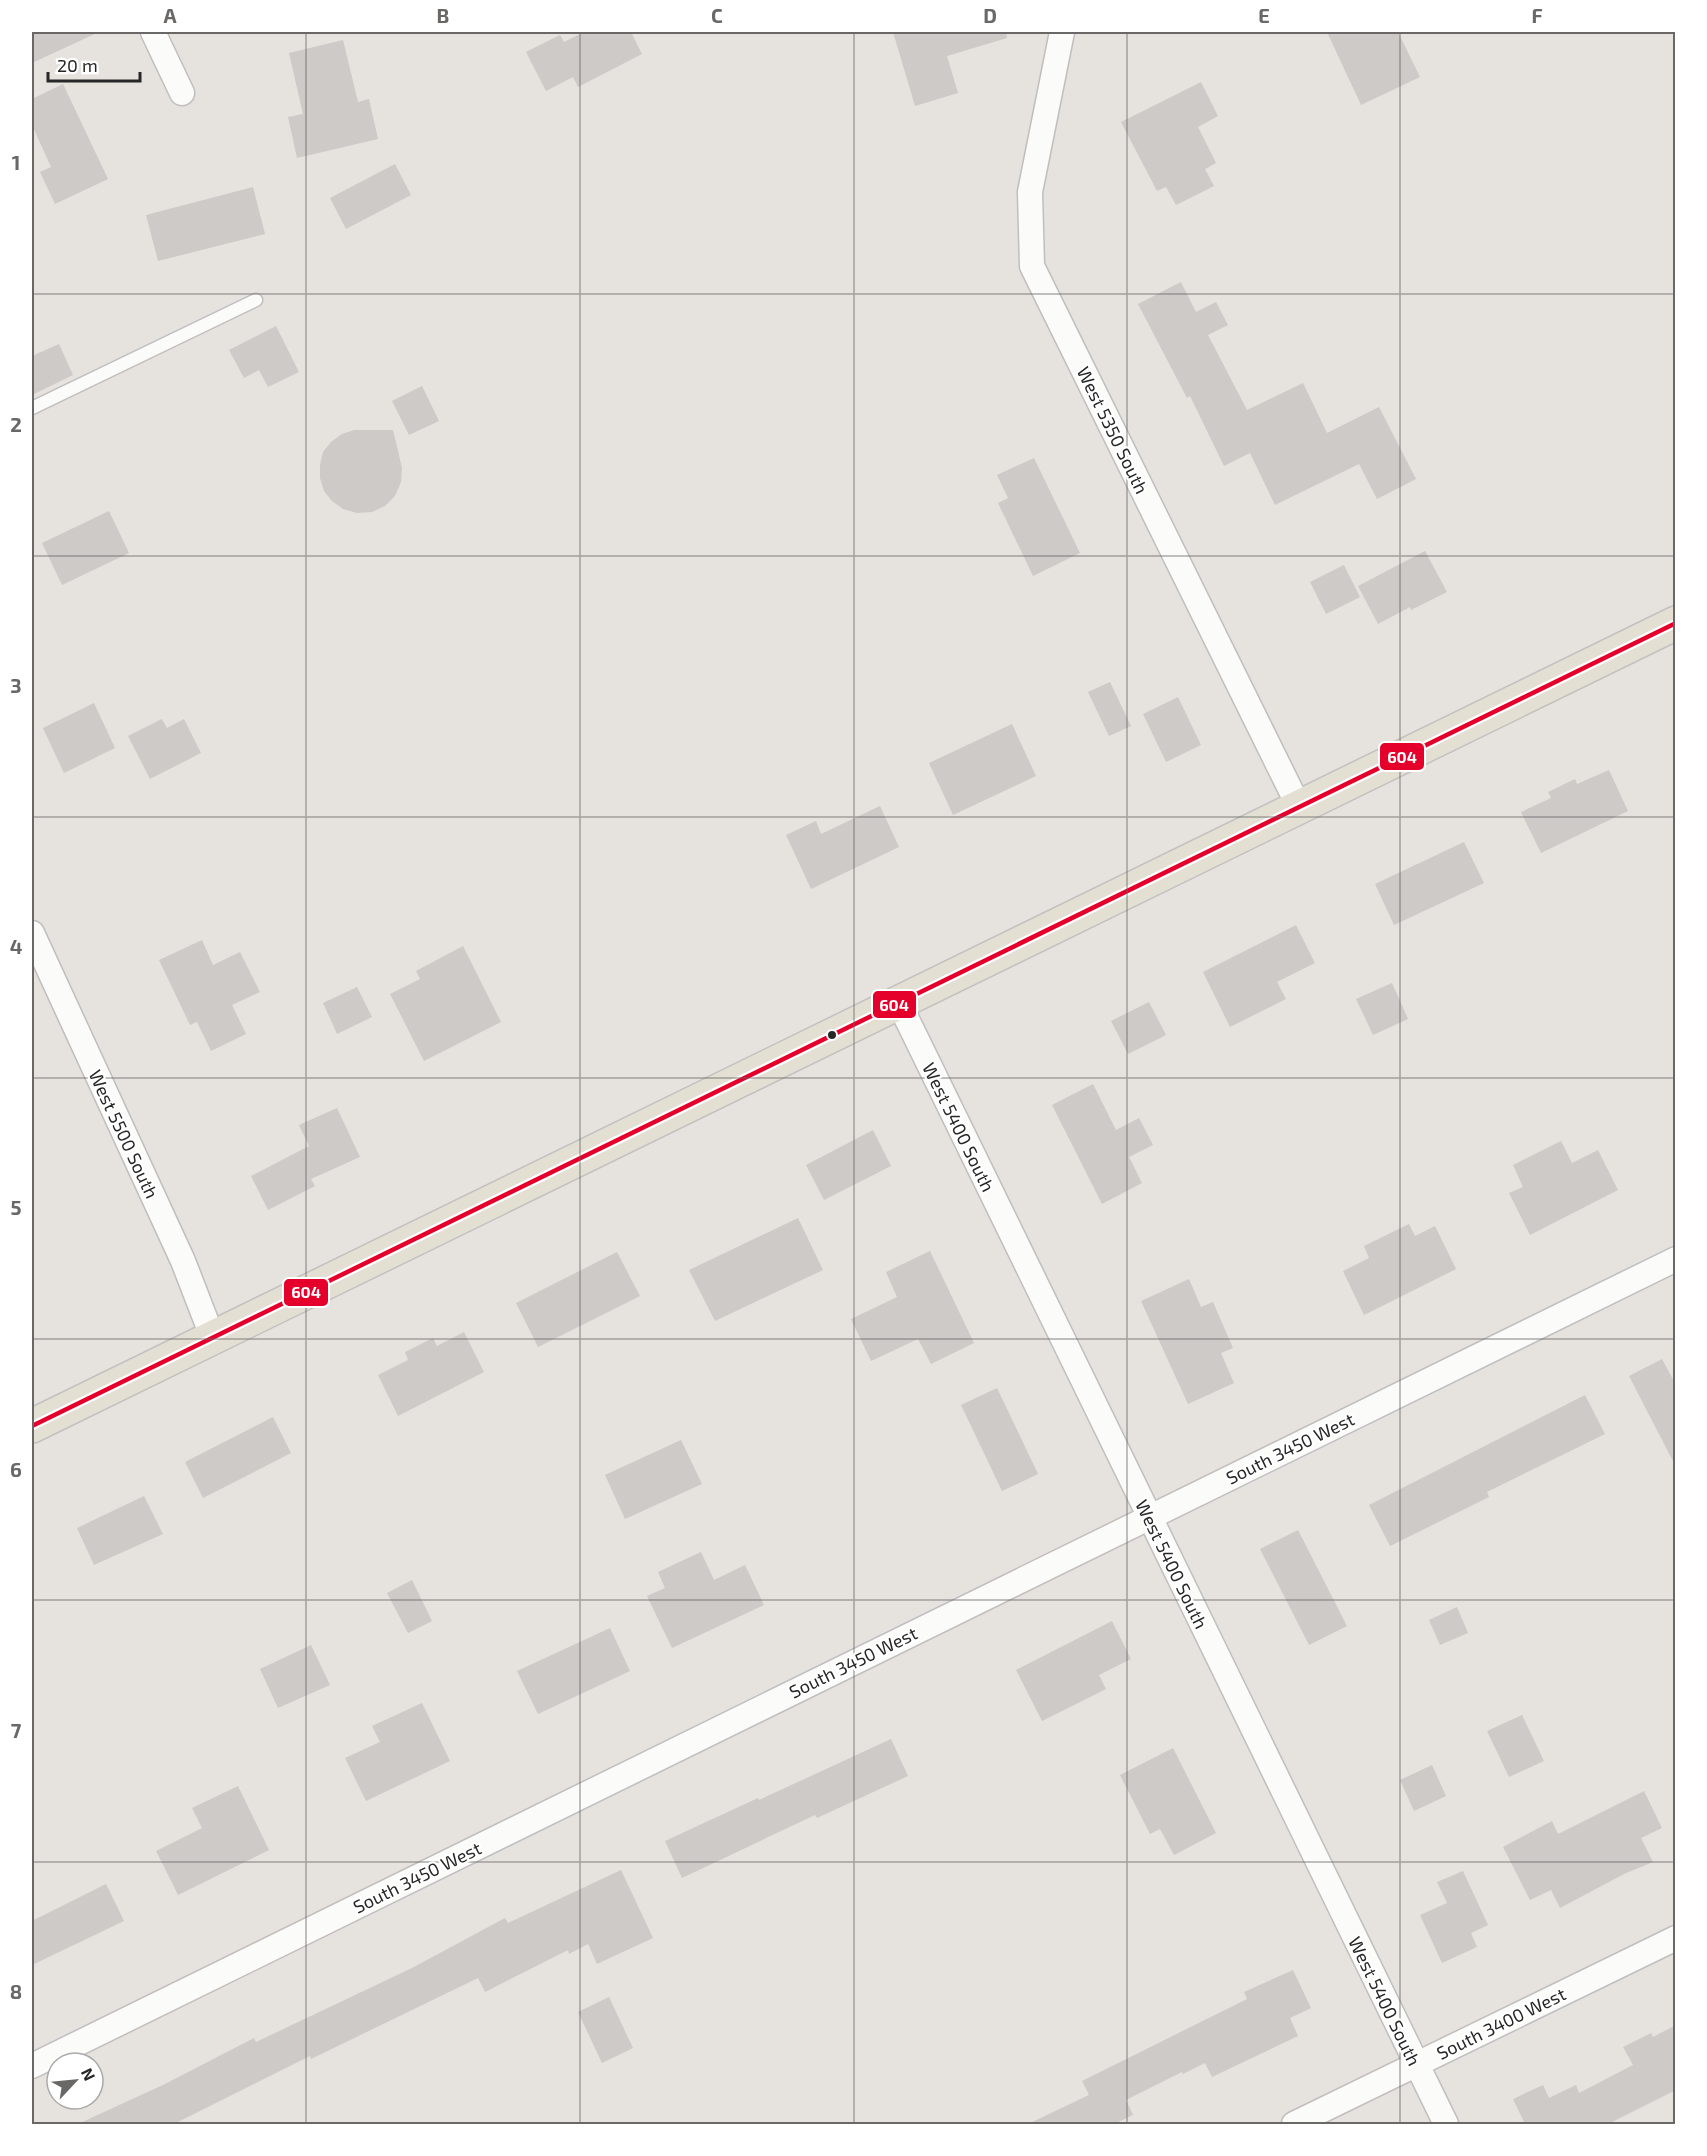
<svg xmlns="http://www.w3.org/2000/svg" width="1707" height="2156" font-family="'Exo 2',sans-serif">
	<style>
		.building { fill: #cdcac7 }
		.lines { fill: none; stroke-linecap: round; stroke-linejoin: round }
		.service-casing { stroke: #c0bebf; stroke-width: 15 }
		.minor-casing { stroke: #c0bebf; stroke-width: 27 }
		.primary-casing { stroke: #c3c1c0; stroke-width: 36 }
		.service { stroke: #fbfbfa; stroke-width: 12 }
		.minor { stroke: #fbfbfa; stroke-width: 24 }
		.primary { stroke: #e3dfd3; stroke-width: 33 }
		.bus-1-casing { stroke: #fff; stroke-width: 9 }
		.bus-1 { stroke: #e4002b; stroke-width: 4.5 }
		.grid { fill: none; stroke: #6a6867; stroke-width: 1.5; stroke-opacity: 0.55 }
		.bus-dot { fill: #272727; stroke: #fff; stroke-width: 2 }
		.labels { text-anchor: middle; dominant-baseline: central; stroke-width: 4.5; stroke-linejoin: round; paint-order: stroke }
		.street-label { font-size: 18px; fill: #272727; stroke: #fff }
		.line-badge { stroke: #fff; stroke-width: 2 }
		.badge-label { font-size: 16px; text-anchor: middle; font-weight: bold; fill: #fff }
		.neatline { fill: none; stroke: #6a6867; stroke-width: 2 }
		.grid-label { font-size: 20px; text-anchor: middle; font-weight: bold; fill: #6a6867 }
	</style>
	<rect width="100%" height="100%" fill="#e6e2de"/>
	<!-- building -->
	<g class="building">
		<path d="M 32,32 L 99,32 L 32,63 Z"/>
		<path d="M 584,32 L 631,32 L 642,54 L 578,87 L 573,77 L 546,91 L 526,52 L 560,35 L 564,42 Z"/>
		<path d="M 893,32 L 1006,32 L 1007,38 L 947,56 L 958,93 L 915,106 Z"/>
		<path d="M 1327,32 L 1398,32 L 1420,77 L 1361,105 Z"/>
		<path d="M 343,40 L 358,102 L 369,99 L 378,139 L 297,158 L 288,117 L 303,114 L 289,53 Z"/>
		<path d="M 1201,82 L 1218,116 L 1198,127 L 1216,163 L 1205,169 L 1214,186 L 1176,205 L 1166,187 L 1157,191 L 1121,122 Z"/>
		<path d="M 63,84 L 108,179 L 55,204 L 40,172 L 51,167 L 32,125 L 32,99 Z"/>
		<path d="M 395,164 L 411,195 L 346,229 L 330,198 Z"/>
		<path d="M 253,187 L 265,234 L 158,261 L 146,215 Z"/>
		<path d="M 1181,282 L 1196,312 L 1216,302 L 1228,325 L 1208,335 L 1247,410 L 1303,383 L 1327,433 L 1379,407 L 1416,479 L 1377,499 L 1359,464 L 1275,505 L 1250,453 L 1224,466 L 1190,396 L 1187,398 L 1138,304 Z"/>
		<path d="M 276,326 L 299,372 L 268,387 L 259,370 L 244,378 L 229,350 Z"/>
		<path d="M 59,344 L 73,375 L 32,395 L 32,356 Z"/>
		<path d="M 422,386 L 439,421 L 409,435 L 392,401 Z"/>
		<path d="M 354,430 L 393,430 L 402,468 L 401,482 L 395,496 L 385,506 L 372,512 L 357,513 L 343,509 L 332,501 L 324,491 L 320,478 L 320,465 L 323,452 L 331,442 L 342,434 Z"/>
		<path d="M 1034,458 L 1080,553 L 1033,576 L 998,503 L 1008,498 L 997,475 Z"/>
		<path d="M 109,511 L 129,553 L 62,585 L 42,543 Z"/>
		<path d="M 1425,551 L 1447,592 L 1411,610 L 1410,607 L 1378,624 L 1358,586 Z"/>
		<path d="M 1344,565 L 1360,597 L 1326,614 L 1310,582 Z"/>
		<path d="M 1110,682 L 1131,726 L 1109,736 L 1088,692 Z"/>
		<path d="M 1178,697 L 1201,745 L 1166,762 L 1143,714 Z"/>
		<path d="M 94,703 L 115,748 L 64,773 L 43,728 Z"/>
		<path d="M 162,719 L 167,728 L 184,719 L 201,753 L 150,779 L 128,736 Z"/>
		<path d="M 1012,724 L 1036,776 L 953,815 L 929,763 Z"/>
		<path d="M 1609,770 L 1628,811 L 1541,853 L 1521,812 L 1551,798 L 1548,792 L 1575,779 L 1577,784 Z"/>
		<path d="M 880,806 L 899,847 L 811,889 L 786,835 L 816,821 L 821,834 Z"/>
		<path d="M 1464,842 L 1484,883 L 1394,925 L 1375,884 Z"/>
		<path d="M 1296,925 L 1315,963 L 1277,982 L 1286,999 L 1230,1027 L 1203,972 Z"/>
		<path d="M 202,940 L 213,965 L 240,952 L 260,992 L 232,1005 L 246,1034 L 211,1051 L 197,1022 L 190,1025 L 159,960 Z"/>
		<path d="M 463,946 L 501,1022 L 424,1061 L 390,994 L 420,979 L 416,971 Z"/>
		<path d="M 1392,983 L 1408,1019 L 1373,1035 L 1356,999 Z"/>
		<path d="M 357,987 L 372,1017 L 337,1034 L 323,1003 Z"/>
		<path d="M 1149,1002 L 1166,1035 L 1128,1054 L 1111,1021 Z"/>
		<path d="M 1093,1084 L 1116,1130 L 1139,1118 L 1153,1145 L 1129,1157 L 1142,1183 L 1102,1204 L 1052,1105 Z"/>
		<path d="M 337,1108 L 360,1157 L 311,1179 L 315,1186 L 268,1210 L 251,1176 L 309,1146 L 299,1125 Z"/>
		<path d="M 873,1130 L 891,1166 L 824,1200 L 806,1165 Z"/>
		<path d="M 1561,1141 L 1572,1163 L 1598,1150 L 1618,1190 L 1530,1235 L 1509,1193 L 1523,1187 L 1513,1165 Z"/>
		<path d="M 798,1218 L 823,1270 L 715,1321 L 689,1270 Z"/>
		<path d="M 1409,1224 L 1415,1236 L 1435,1226 L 1456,1269 L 1364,1315 L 1343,1271 L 1369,1258 L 1364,1246 Z"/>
		<path d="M 930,1251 L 974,1343 L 931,1364 L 918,1339 L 871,1361 L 851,1319 L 897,1297 L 886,1272 Z"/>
		<path d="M 617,1252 L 640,1296 L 538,1347 L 516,1303 Z"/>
		<path d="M 1189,1279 L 1201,1307 L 1213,1302 L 1233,1348 L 1221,1353 L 1234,1383 L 1188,1404 L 1141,1301 Z"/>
		<path d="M 464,1332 L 484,1372 L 398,1416 L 378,1375 L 408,1360 L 405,1352 L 433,1338 L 437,1346 Z"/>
		<path d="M 1662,1359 L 1676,1385 L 1676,1467 L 1629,1376 Z"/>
		<path d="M 997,1388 L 1038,1474 L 1002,1491 L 961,1405 Z"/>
		<path d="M 1585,1395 L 1605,1434 L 1487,1492 L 1489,1497 L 1390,1546 L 1369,1505 Z"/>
		<path d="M 273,1417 L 291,1453 L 203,1498 L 185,1462 Z"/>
		<path d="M 681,1440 L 702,1484 L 625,1519 L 605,1475 Z"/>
		<path d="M 144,1496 L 163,1534 L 94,1565 L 77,1528 Z"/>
		<path d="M 1298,1530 L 1347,1626 L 1309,1645 L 1260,1549 Z"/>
		<path d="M 701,1552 L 714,1580 L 745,1565 L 764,1605 L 672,1648 L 647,1596 L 665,1588 L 658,1572 Z"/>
		<path d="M 412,1580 L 432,1621 L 408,1633 L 387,1593 Z"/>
		<path d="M 1457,1607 L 1468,1633 L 1440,1645 L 1429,1620 Z"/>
		<path d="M 1112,1621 L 1131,1659 L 1099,1675 L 1106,1689 L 1042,1721 L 1016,1670 Z"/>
		<path d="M 610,1628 L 630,1671 L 538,1714 L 517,1671 Z"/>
		<path d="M 311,1645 L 330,1685 L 278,1708 L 260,1669 Z"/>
		<path d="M 422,1703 L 450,1761 L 366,1801 L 345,1758 L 380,1742 L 372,1726 Z"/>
		<path d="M 1522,1715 L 1544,1761 L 1509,1777 L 1487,1731 Z"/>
		<path d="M 891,1739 L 908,1776 L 817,1818 L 815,1815 L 682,1878 L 665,1841 L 758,1798 L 759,1800 Z"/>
		<path d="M 1173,1748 L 1216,1833 L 1174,1855 L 1160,1829 L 1150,1834 L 1120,1775 Z"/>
		<path d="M 1432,1765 L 1446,1796 L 1414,1811 L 1400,1780 Z"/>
		<path d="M 238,1786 L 269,1850 L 178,1895 L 156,1851 L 202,1828 L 192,1808 Z"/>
		<path d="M 1644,1791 L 1662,1828 L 1641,1838 L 1653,1862 L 1624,1874 L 1560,1908 L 1551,1890 L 1530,1900 L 1503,1847 L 1552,1821 L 1558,1834 Z"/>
		<path d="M 621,1870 L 653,1938 L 597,1964 L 588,1944 L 569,1954 L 568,1950 L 485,1992 L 478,1978 L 311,2059 L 310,2056 L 174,2124 L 78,2124 L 165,2084 L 254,2038 L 256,2042 L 412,1968 L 505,1918 L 508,1923 Z"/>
		<path d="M 1463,1871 L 1488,1925 L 1471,1933 L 1477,1947 L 1442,1963 L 1420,1915 L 1447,1903 L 1437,1882 Z"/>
		<path d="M 106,1884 L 124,1921 L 32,1965 L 32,1921 Z"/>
		<path d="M 1293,1970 L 1311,2008 L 1290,2018 L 1298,2036 L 1212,2077 L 1205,2063 L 1183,2074 L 1182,2072 L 1126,2100 L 1133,2115 L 1114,2124 L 1028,2124 L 1089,2095 L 1082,2081 L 1247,1999 L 1244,1992 Z"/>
		<path d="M 609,1997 L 633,2048 L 602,2063 L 578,2012 Z"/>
		<path d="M 1676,2025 L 1676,2090 L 1608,2124 L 1525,2124 L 1513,2099 L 1543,2085 L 1549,2098 L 1576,2085 L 1579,2093 L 1633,2065 L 1623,2047 L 1651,2033 L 1653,2037 Z"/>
	</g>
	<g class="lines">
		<defs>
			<path id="service" d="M 32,408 L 256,300"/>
			<g id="minor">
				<path d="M 153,32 L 182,93"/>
				<path d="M 1062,32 L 1030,192 L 1032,266 L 1299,807"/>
				<path d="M 32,933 L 183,1261 L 212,1336"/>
				<path d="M 899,1003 L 1446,2124"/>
				<path d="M 32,2066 L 1676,1259"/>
				<path d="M 1294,2124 L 1676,1938"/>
			</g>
			<path id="primary" d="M 32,1426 L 1676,623"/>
		</defs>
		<!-- service casing -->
		<use href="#service" class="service-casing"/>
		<!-- minor casing -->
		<use href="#minor" class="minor-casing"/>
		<!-- primary casing -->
		<use href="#primary" class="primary-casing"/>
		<!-- service -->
		<use href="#service" class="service"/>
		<!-- minor -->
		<use href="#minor" class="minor"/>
		<!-- primary -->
		<use href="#primary" class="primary"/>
		<defs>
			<path id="bus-1" d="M 32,1426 L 1676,623"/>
		</defs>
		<!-- bus-1 casing -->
		<use href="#bus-1" class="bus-1-casing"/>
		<!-- bus-1 -->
		<use href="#bus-1" class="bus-1"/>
	</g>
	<!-- grid -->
	<path class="grid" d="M 306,32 L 306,2124M 580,32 L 580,2124M 854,32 L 854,2124M 1127,32 L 1127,2124M 1400,32 L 1400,2124M 32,294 L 1676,294M 32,556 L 1676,556M 32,817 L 1676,817M 32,1078 L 1676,1078M 32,1339 L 1676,1339M 32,1600 L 1676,1600M 32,1862 L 1676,1862"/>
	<!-- markers -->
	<circle class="bus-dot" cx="832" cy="1035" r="5"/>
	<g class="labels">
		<!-- street labels -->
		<g class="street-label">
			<text transform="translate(1113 430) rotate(64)">West 5350 South</text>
			<text transform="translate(959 1127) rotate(64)">West 5400 South</text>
			<text transform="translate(124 1134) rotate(65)">West 5500 South</text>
			<text transform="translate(1290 1448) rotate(-26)">South 3450 West</text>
			<text transform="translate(1172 1564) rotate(64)">West 5400 South</text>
			<text transform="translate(853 1662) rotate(-26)">South 3450 West</text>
			<text transform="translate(417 1877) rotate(-26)">South 3450 West</text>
			<text transform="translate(1385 2001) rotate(64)">West 5400 South</text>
			<text transform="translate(1501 2023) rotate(-26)">South 3400 West</text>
		</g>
	</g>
	<g class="line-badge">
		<rect x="1379" y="742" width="46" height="29" rx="6" fill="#e4002b"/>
		<rect x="872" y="990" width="45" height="29" rx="6" fill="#e4002b"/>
		<rect x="283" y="1278" width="46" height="29" rx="6" fill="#e4002b"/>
	</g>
	<g class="badge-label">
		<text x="1402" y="763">604</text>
		<text x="894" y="1011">604</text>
		<text x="306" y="1298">604</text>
	</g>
	<!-- border -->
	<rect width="1707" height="2156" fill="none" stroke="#ffffff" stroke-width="66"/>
	<!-- north arrow -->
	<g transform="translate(75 2081) rotate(64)"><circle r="28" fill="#ffffff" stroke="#a9a9a9" stroke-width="1.5"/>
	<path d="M0-4.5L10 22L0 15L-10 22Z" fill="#6a6867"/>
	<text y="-9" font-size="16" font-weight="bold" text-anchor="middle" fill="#272727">N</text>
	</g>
	<!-- scale -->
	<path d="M48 72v9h92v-9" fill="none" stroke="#272727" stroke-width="3"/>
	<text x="57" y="72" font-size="18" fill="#272727" stroke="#ffffff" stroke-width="4.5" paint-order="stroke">20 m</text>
	<rect x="33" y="33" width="1641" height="2090" class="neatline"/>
	<g class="grid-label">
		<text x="170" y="23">A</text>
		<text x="443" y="23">B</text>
		<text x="717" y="23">C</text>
		<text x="990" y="23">D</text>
		<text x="1264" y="23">E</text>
		<text x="1537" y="23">F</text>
		<text x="16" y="170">1</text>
		<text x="16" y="432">2</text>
		<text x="16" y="693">3</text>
		<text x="16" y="954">4</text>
		<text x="16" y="1215">5</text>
		<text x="16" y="1477">6</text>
		<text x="16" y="1738">7</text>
		<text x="16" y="1999">8</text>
	</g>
</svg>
